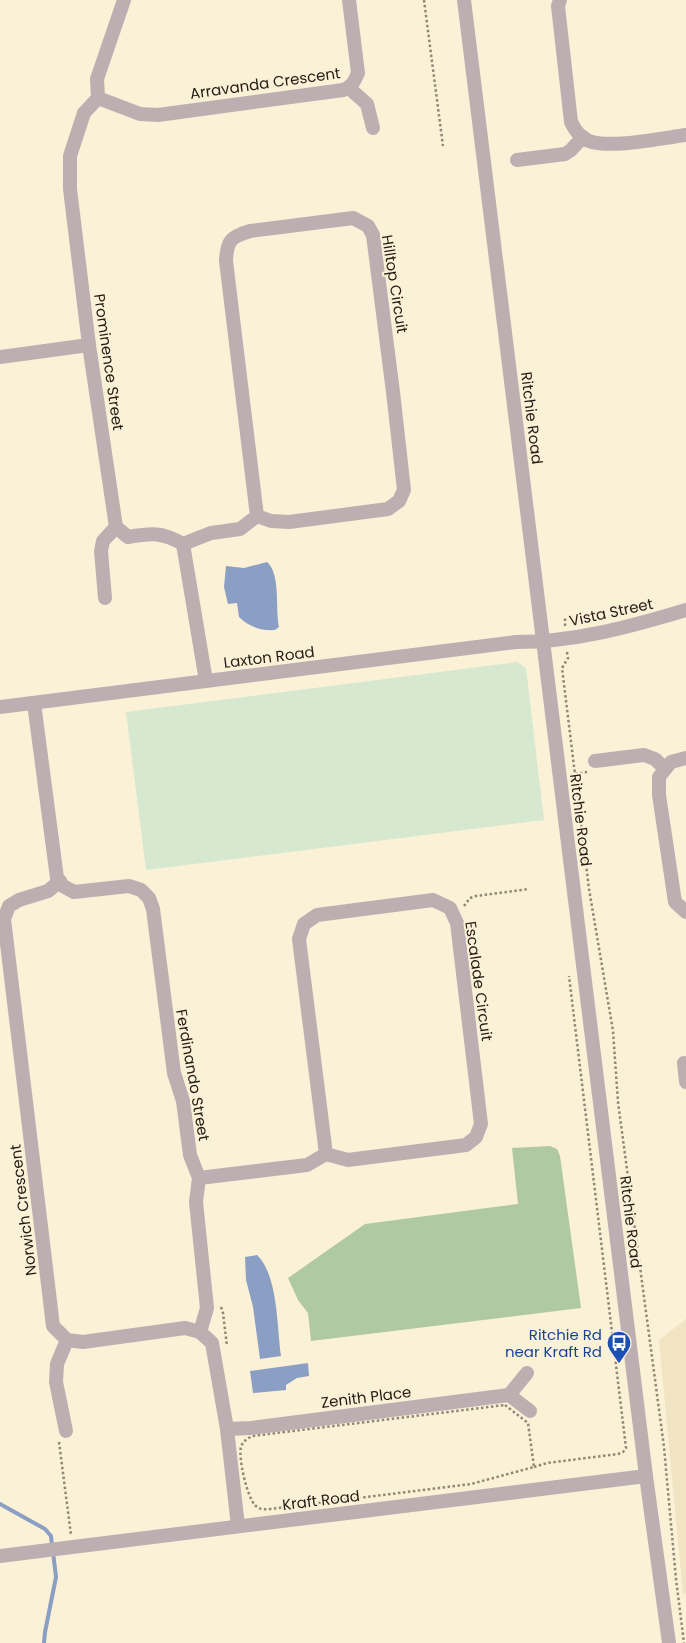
<svg xmlns="http://www.w3.org/2000/svg" width="686" height="1643" font-family="Poppins,sans-serif">
	<style>
		.built { fill: #f1e4c3 }
		.green { fill: #d7e8d0 }
		.forest { fill: #afc9a4 }
		.water { fill: #8b9ec3 }
		.lines { fill: none; stroke-linecap: round; stroke-linejoin: round }
		.stream { stroke: #8b9ec3; stroke-width: 4 }
		.path { stroke: #8f8876; stroke-width: 2.5; stroke-dasharray: 2.5 2.5; stroke-linecap: butt }
		.minor { stroke: #bcafb2; stroke-width: 14 }
		.labels { text-anchor: middle; dominant-baseline: central; stroke-width: 4; stroke-linejoin: round; paint-order: stroke }
		.street-label { font-size: 15px; fill: #211d14; stroke: #fbf1d7 }
		.transit-label { font-size: 15px; fill: #164399; stroke: #fbf1d7; text-anchor: end }
	</style>
	<rect width="100%" height="100%" fill="#fbf1d7"/>
	<!-- built -->
	<path class="built" d="M 686,1319 L 686,1593 L 683,1595 L 659,1340 Z"/>
	<!-- green -->
	<path class="green" d="M 517,662 L 526,668 L 544,820 L 146,870 L 126,712 Z"/>
	<!-- forest -->
	<path class="forest" d="M 550,1146 L 557,1149 L 560,1156 L 581,1308 L 311,1341 L 308,1313 L 298,1300 L 288,1278 L 365,1224 L 518,1204 L 512,1148 Z"/>
	<!-- water -->
	<g class="water">
		<path d="M 267,562 C 281,574 275,609 279,627 L 275,630 C 262,631 249,627 239,617 L 237,603 L 228,604 L 224,587 L 226,566 L 244,568 Z"/>
		<path d="M 257,1255 C 278,1275 277,1327 281,1356 L 260,1359 L 253,1307 L 246,1280 L 245,1257 Z"/>
		<path d="M 308,1363 L 309,1376 L 297,1378 L 286,1385 L 286,1390 L 253,1393 L 250,1371 Z"/>
	</g>
	<g class="lines">
		<!-- stream -->
		<g class="stream">
			<path d="M 0,1504 L 45,1529 L 51,1536 L 52,1546"/>
			<path d="M 44,1643 L 45,1632 L 56,1577 L 53,1552"/>
		</g>
		<!-- path -->
		<g class="path">
			<path d="M 424,0 L 443,146"/>
			<path d="M 565,626 L 565,618"/>
			<path d="M 567,652 L 568,658 L 562,668 L 589,889 L 613,1031 L 618,1102 L 664,1447 L 676,1579 L 684,1643"/>
			<path d="M 575,774 L 587,772"/>
			<path d="M 464,906 L 470,898 L 476,896 L 529,889"/>
			<path d="M 221,1307 L 223,1313 L 227,1346"/>
			<path d="M 505,1405 L 528,1423 L 534,1467 L 471,1484 L 270,1509 C 264,1510 258,1509 255,1505 C 247,1497 238,1457 241,1447 C 243,1441 247,1439 252,1436 Z"/>
			<path d="M 59,1442 L 71,1535"/>
			<path d="M 534,1467 L 547,1463 L 618,1454 L 623,1452 L 626,1448 L 569,976"/>
		</g>
		<!-- minor -->
		<g class="minor">
			<path d="M 124,0 L 97,79 L 98,98 L 84,113 L 70,156 L 70,189 L 89,345 L 116,527 L 128,537 C 152,533 162,532 183,544 L 206,681"/>
			<path d="M 464,0 L 646,1476 L 669,1643"/>
			<path d="M 560,0 L 558,6 L 571,122 C 575,130 580,138 589,141 C 609,149 663,138 686,135"/>
			<path d="M 349,88 L 367,104 L 373,128"/>
			<path d="M 98,98 L 140,114 L 158,115 L 343,90 C 352,87 354,82 358,73 L 349,0"/>
			<path d="M 517,160 L 565,154 L 571,150 L 583,137"/>
			<path d="M 0,357 L 89,345"/>
			<path d="M 183,544 L 211,533 L 240,529 L 257,516 L 271,521 L 289,522 L 388,509 L 399,501 L 404,490 L 393,392 L 373,235 L 368,226 L 353,218 L 250,231 C 230,237 227,241 226,261 L 257,516"/>
			<path d="M 105,598 L 101,551 L 103,541 L 116,527"/>
			<path d="M 34,703 L 57,878 L 63,886 L 74,892 L 129,886 L 141,890 L 149,898 L 153,909 L 174,1073 L 183,1101 L 190,1155 L 199,1178 L 196,1202 L 207,1308 L 200,1332 L 212,1343 L 227,1429 L 238,1526"/>
			<path d="M 0,707 L 516,642 C 574,642 630,627 686,610"/>
			<path d="M 686,758 L 671,762 L 659,777 L 659,795 L 675,902 L 686,912"/>
			<path d="M 595,761 L 644,755 L 655,759 L 664,768"/>
			<path d="M 60,881 L 48,891 L 19,900 L 9,906 L 4,919 L 53,1326 L 67,1340 L 83,1342 L 185,1328 L 200,1332"/>
			<path d="M 684,1063 L 686,1082"/>
			<path d="M 199,1178 L 307,1165 L 326,1154 L 348,1160 L 466,1145 L 476,1137 L 481,1124 L 457,923 L 450,908 L 433,900 L 317,915 L 304,924 L 299,939 L 326,1154"/>
			<path d="M 509,1395 L 530,1411"/>
			<path d="M 227,1429 L 251,1428 L 509,1395 L 527,1373"/>
			<path d="M 66,1431 L 56,1382 L 57,1364 L 67,1340"/>
			<path d="M 0,1556 L 646,1476"/>
		</g>
	</g>
	<!-- icons -->
	<defs>
		<symbol id="bus-pin" viewBox="-11 -11 22 30"><path d="M0 17L-7.5 6A9.5 9.5 0 1 1 7.5 6Z" fill="#1a4fb4" stroke="#fbf1d7"/><path d="M-5-6H5V4H4V6H2V4H-2V6H-4V4H-5ZM-3.5-4V0h7V-4ZM-3.5 1.2v1.5H-2V1.2ZM2 1.2v1.5H3.5V1.2Z" fill="#fff"/></symbol>
	</defs>
	<g fill-rule="evenodd">
		<use href="#bus-pin" x="605" y="1329" width="28" height="38"/>
	</g>
	<g class="labels">
		<!-- street labels -->
		<g class="street-label">
			<text transform="translate(265 83) rotate(-8)">Arravanda Crescent</text>
			<text transform="translate(395 284) rotate(81)">Hilltop Circuit</text>
			<text transform="translate(109 362) rotate(82)">Prominence Street</text>
			<text transform="translate(532 418) rotate(83)">Ritchie Road</text>
			<text transform="translate(611 612) rotate(-12)">Vista Street</text>
			<text transform="translate(269 657) rotate(-7)">Laxton Road</text>
			<text transform="translate(581 820) rotate(83)">Ritchie Road</text>
			<text transform="translate(479 981) rotate(82)">Escalade Circuit</text>
			<text transform="translate(193 1075) rotate(80)">Ferdinando Street</text>
			<text transform="translate(23 1210) rotate(-97)">Norwich Crescent</text>
			<text transform="translate(631 1222) rotate(83)">Ritchie Road</text>
			<text transform="translate(366 1397) rotate(-7)">Zenith Place</text>
			<text transform="translate(321 1500) rotate(-7)">Kraft Road</text>
		</g>
		<!-- transit labels -->
		<g class="transit-label">
			<text x="602" y="1334">Ritchie Rd<tspan x="602" dy="17">near Kraft Rd</tspan></text>
		</g>
	</g>
</svg>
